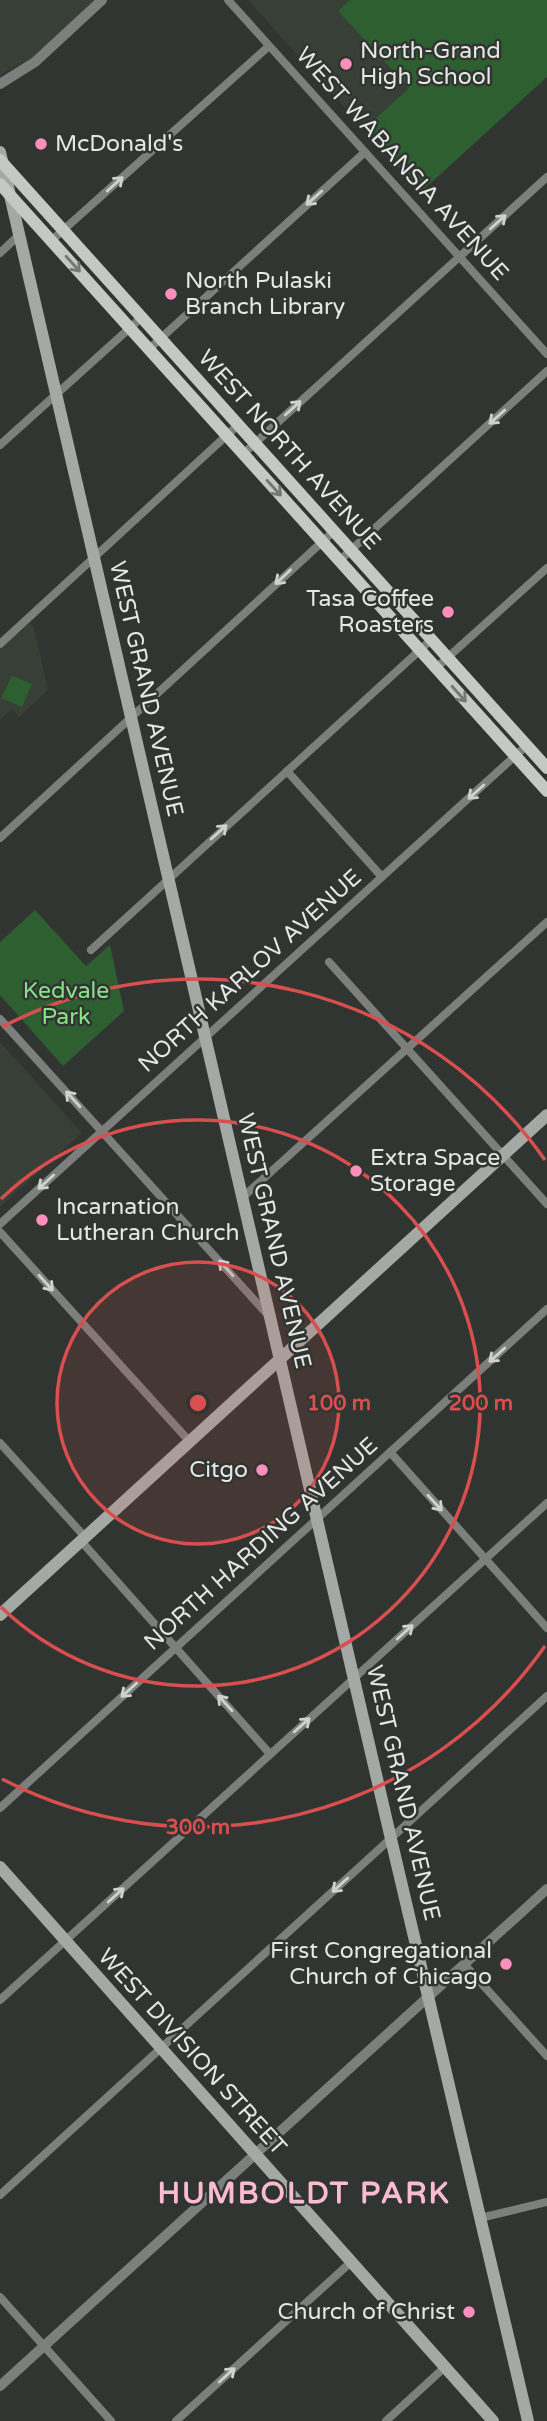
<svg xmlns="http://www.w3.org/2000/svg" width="547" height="2421" font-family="'Varela Round',sans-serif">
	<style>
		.built { fill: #373f37 }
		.green { fill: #2e5f30 }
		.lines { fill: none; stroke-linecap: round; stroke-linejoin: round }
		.minor { stroke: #7d7f7d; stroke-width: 8 }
		.tertiary { stroke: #7d7f7d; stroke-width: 10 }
		.secondary { stroke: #a5a9a5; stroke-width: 12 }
		.primary { stroke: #c5c9c5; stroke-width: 12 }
		.oneway { stroke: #cfd2cf }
		.oneway2 { stroke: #747874 }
		.ring { fill: none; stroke: #d94e4e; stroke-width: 3.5 }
		.poi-dot { fill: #fe8ebc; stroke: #313531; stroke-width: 2.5 }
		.labels { text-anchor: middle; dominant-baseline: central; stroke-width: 5; stroke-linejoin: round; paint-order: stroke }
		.poi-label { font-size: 23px; fill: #e4e7e4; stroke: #313531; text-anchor: start }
		.street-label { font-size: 23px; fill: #e4e7e4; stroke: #313531 }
		.park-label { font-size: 23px; fill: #86e189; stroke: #313531 }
		.district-label { font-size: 30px; font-weight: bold; letter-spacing: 2px; fill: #fbbbd3; stroke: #313531 }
		.centre { fill: #d94e4e; stroke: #313531; stroke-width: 3.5 }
		.ring-label { font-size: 21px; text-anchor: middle; font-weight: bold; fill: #d94e4e; stroke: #313531; stroke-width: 5; stroke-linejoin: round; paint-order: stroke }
	</style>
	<rect width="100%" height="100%" fill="#313531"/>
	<!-- built -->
	<g class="built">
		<path d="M 0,0 L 95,0 L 33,57 L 0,75 Z"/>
		<path d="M 248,0 L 350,0 L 339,11 L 409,88 L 364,129 Z"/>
		<path d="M 30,623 L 34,628 L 48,690 L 19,717 L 12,709 L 0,720 L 0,649 Z"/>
		<path d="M 1,1043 L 82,1133 L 0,1207 L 0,1044 Z"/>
	</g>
	<!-- green -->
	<g class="green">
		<path d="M 350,0 L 547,0 L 547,77 L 421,192 L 364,129 L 409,88 L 338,11 Z"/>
		<path d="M 12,676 L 32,684 L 22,707 L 1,698 Z"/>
		<path d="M 35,910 L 86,966 L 110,945 L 124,1011 L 63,1066 L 0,995 L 0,942 Z"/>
	</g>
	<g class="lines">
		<!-- minor -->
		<g class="minor">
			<path d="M 228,0 L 547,354"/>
			<path d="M 51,241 L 269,46"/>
			<path d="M 0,253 L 19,235"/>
			<path d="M 149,349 L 365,152"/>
			<path d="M 0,445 L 142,317"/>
			<path d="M 243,454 L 547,177"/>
			<path d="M 339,561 L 547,371"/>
			<path d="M 0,644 L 238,425"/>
			<path d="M 436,668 L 547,568"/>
			<path d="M 287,771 L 382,877"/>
			<path d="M 0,838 L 334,531"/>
			<path d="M 91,950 L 431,640"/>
			<path d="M 329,962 L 547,1204"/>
			<path d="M 0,1019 L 267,1314"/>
			<path d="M 243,1197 L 547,922"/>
			<path d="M 0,1224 L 526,746"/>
			<path d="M 0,1232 L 190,1442"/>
			<path d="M 0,1443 L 85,1537"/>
			<path d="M 390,1452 L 547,1628"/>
			<path d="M 81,1541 L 270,1754"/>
			<path d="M 0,1808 L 547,1309"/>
			<path d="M 464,1964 L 547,2056"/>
			<path d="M 0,2000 L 547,1503"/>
			<path d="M 0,2195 L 547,1696"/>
			<path d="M 480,2218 L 547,2202"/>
			<path d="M 0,2297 L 111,2421"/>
			<path d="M 176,2421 L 351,2262"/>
			<path d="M 386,2421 L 445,2367"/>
		</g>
		<!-- tertiary -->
		<g class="tertiary">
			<path d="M 0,84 L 35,62 L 102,0"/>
			<path d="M 0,2386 L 547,1889"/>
		</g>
		<!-- secondary -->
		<g class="secondary">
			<path d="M 0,152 L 391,1839 L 528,2421"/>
			<path d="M 0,1615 L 547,1115"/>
			<path d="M 0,1867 L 493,2421"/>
		</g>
		<!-- primary -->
		<g class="primary">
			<path d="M 0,160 L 547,768"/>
			<path d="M 0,184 L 547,791"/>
		</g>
	</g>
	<!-- one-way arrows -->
	<defs><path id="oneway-shaft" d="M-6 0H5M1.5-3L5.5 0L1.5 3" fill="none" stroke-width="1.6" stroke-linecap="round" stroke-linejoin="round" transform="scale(1.75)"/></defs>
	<g class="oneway">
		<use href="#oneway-shaft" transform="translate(115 184) rotate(-42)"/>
		<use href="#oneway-shaft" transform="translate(314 198) rotate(138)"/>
		<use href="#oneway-shaft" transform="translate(498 222) rotate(-42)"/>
		<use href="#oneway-shaft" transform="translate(293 408) rotate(-42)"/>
		<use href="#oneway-shaft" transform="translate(497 417) rotate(138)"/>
		<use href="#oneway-shaft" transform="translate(283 577) rotate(137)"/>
		<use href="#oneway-shaft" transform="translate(476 792) rotate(138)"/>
		<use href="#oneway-shaft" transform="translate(219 832) rotate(-42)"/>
		<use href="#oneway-shaft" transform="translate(73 1099) rotate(-132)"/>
		<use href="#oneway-shaft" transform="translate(46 1182) rotate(138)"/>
		<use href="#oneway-shaft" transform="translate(226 1268) rotate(-132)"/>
		<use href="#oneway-shaft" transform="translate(46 1283) rotate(48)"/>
		<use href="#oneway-shaft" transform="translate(497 1355) rotate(138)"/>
		<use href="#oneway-shaft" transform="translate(435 1503) rotate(48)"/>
		<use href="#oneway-shaft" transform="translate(405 1632) rotate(-42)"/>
		<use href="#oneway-shaft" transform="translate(129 1690) rotate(138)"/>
		<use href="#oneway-shaft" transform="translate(225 1703) rotate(-132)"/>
		<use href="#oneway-shaft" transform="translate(302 1725) rotate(-42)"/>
		<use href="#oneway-shaft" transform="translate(340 1885) rotate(138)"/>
		<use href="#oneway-shaft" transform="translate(116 1895) rotate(-42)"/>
		<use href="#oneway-shaft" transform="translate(227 2375) rotate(-42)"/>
	</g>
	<g class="oneway2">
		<use href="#oneway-shaft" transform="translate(73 264) rotate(48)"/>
		<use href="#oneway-shaft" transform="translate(274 488) rotate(48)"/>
		<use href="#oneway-shaft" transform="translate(459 694) rotate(48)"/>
	</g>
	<!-- distance rings -->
	<circle cx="198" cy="1403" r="141" fill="#d94e4e" fill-opacity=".12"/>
	<g class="ring">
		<circle cx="198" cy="1403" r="141"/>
		<path d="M1 1199A283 283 0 1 1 1 1607"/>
		<path d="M545 1646A424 424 0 0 1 2 1779M2 1027A424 424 0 0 1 545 1160"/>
	</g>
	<!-- markers -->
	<g class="poi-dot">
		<circle cx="346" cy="64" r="7"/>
		<circle cx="41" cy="144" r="7"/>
		<circle cx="171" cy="294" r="7"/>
		<circle cx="448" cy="612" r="7"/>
		<circle cx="356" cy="1171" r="7"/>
		<circle cx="42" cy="1220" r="7"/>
		<circle cx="262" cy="1470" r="7"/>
		<circle cx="506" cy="1964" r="7"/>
		<circle cx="469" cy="2312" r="7"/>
	</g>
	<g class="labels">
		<!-- poi labels -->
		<g class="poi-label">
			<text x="360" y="51">North-Grand<tspan x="360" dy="26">High School</tspan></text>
			<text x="55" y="144">McDonald's</text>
			<text x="185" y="281">North Pulaski<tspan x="185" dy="26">Branch Library</tspan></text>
			<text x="434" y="599" text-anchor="end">Tasa Coffee<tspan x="434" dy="26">Roasters</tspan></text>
			<text x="370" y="1158">Extra Space<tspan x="370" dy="26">Storage</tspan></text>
			<text x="56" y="1207">Incarnation<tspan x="56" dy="26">Lutheran Church</tspan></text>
			<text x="248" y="1470" text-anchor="end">Citgo</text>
			<text x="492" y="1951" text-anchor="end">First Congregational<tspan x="492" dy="26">Church of Chicago</tspan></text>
			<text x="455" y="2312" text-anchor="end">Church of Christ</text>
		</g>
		<!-- street labels -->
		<g class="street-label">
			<text transform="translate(402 164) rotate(48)">WEST WABANSIA AVENUE</text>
			<text transform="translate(289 450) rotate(48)">WEST NORTH AVENUE</text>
			<text transform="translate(146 689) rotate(77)">WEST GRAND AVENUE</text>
			<text transform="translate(250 971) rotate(-42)">NORTH KARLOV AVENUE</text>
			<text transform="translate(274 1241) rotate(77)">WEST GRAND AVENUE</text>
			<text transform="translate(261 1544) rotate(-42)">NORTH HARDING AVENUE</text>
			<text transform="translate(403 1793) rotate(77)">WEST GRAND AVENUE</text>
			<text transform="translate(192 2052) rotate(48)">WEST DIVISION STREET</text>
		</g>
		<!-- park labels -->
		<g class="park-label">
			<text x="66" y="991">Kedvale<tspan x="66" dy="26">Park</tspan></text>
		</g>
		<!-- district labels -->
		<g class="district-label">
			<text x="304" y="2193">HUMBOLDT PARK</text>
		</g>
	</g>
	<circle cx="198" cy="1403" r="10" class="centre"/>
	<g class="ring-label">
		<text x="339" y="1410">100 m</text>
		<text x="481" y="1410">200 m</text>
		<text x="198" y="1834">300 m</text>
	</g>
</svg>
